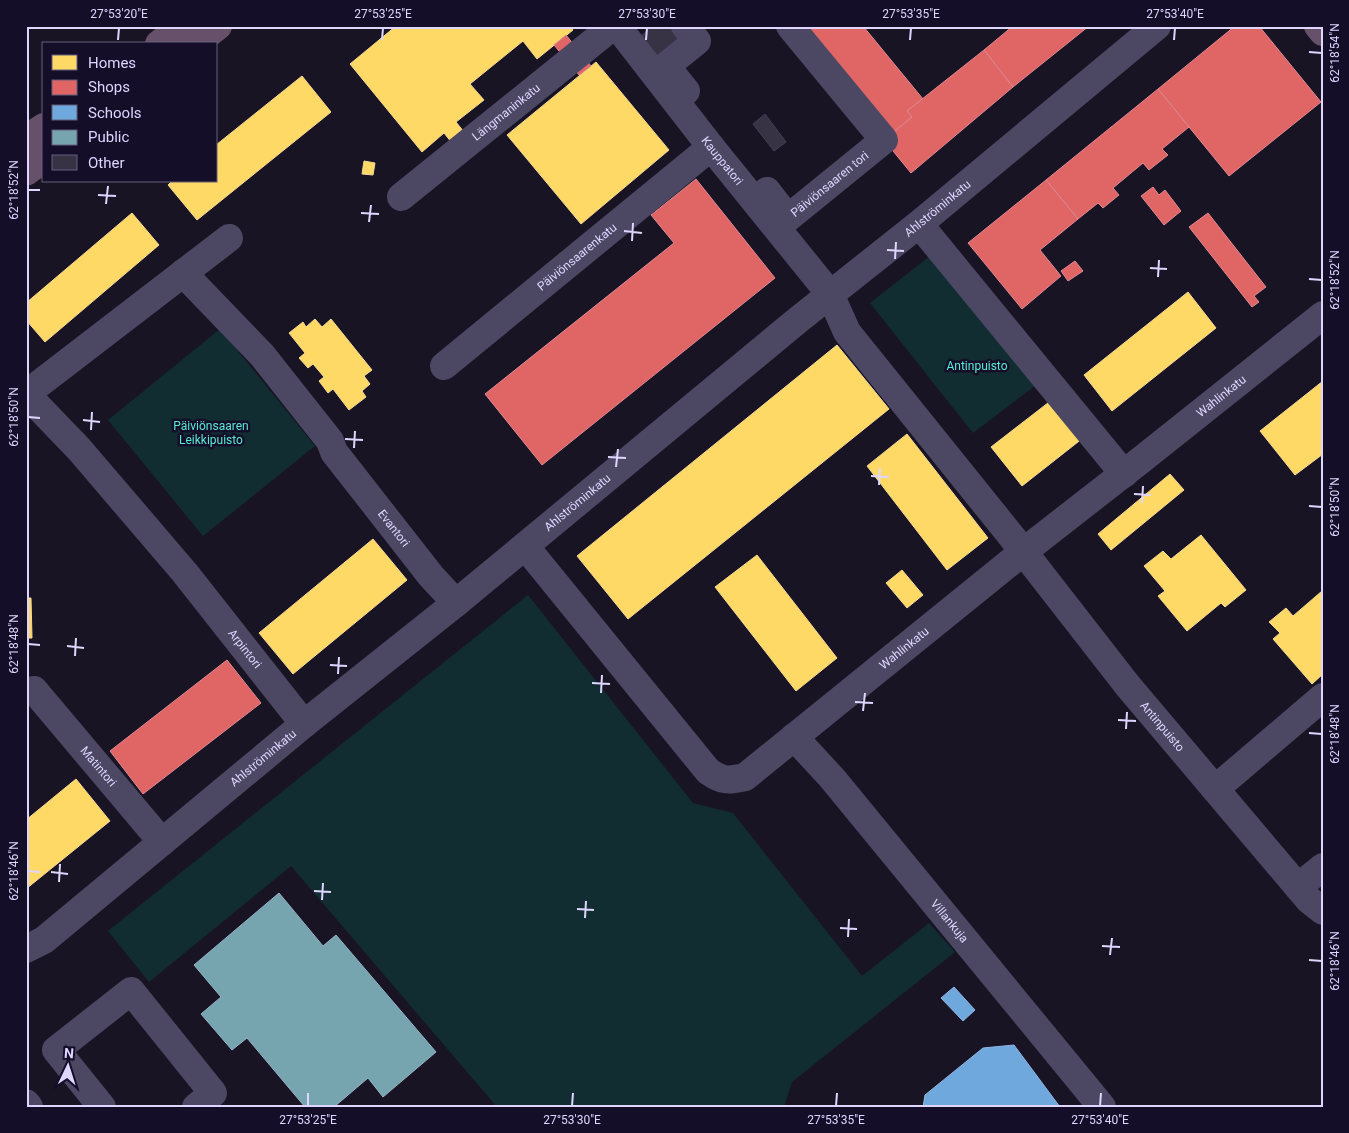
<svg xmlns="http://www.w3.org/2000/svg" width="1349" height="1133" font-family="Roboto,sans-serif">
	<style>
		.green { fill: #112d32 }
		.homes { fill: #ffd966; stroke: #f5d894 }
		.shops { fill: #e06666; stroke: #e08894 }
		.schools { fill: #6fa8dc; stroke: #91b6e6 }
		.public { fill: #76a5af; stroke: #96b4c7 }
		.building { fill: #383245; stroke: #453f57 }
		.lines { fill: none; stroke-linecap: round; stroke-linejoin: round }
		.minor { stroke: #4c4864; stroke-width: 28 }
		.highway { stroke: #675069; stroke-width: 28 }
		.ticks { fill: none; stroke: #dfd6ff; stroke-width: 2 }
		.labels { text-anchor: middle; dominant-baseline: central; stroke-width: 5; stroke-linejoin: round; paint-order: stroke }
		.street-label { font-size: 12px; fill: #dfd6ff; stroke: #150e29 }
		.park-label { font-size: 12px; fill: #57ead4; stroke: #150e29 }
		.neatline { fill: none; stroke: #dfd6ff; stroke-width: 2 }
		.ticks-label { font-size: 12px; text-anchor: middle; fill: #dfd6ff }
	</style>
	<rect width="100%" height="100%" fill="#181423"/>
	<!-- green -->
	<g class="green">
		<path d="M 940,248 L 1044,379 L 973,433 L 870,303 Z"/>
		<path d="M 220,329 L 315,446 L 203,536 L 108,420 Z"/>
		<path d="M 528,595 L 693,803 L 733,813 L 862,976 L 929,923 L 955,952 L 792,1082 L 784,1107 L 497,1107 L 291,866 L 149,982 L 108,931 Z"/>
	</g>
	<!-- homes -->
	<g class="homes">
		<path d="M 396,26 L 570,26 L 573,30 L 537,59 L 523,41 L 470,84 L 484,100 L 456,122 L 464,132 L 452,143 L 444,133 L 422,152 L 350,64 Z"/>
		<path d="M 596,62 L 669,150 L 581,224 L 507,135 Z"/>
		<path d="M 302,76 L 331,112 L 197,220 L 168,185 L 172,181 L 216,181 L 216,145 Z"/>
		<path d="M 364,161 L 375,163 L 373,175 L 362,174 Z"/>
		<path d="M 132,213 L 159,245 L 45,342 L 26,320 L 26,303 Z"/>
		<path d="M 1188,292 L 1216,328 L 1112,411 L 1084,375 Z"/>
		<path d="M 315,319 L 322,327 L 331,319 L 372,370 L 364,376 L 370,384 L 362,391 L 366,397 L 349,410 L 333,389 L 328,393 L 319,381 L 324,377 L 313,364 L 308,368 L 299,358 L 305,353 L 289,333 L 303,322 L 306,327 Z"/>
		<path d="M 837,345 L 889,409 L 628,619 L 577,556 Z"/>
		<path d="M 1323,381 L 1323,454 L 1295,475 L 1260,431 Z"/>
		<path d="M 1053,399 L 1083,438 L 1022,486 L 991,447 Z"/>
		<path d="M 907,434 L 988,538 L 947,570 L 867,466 Z"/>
		<path d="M 1170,474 L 1184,490 L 1111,550 L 1098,534 Z"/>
		<path d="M 1201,535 L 1246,590 L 1225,607 L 1221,603 L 1187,631 L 1158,596 L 1165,591 L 1144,566 L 1163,551 L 1171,559 Z"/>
		<path d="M 373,539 L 407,580 L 293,674 L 259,633 Z"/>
		<path d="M 757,555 L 837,658 L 796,691 L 715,587 Z"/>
		<path d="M 902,570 L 923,595 L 907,608 L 886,583 Z"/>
		<path d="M 1322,591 L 1323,674 L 1312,684 L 1273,639 L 1280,633 L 1269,622 L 1286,608 L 1293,616 Z"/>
		<path d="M 26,598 L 31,598 L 32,638 L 26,638 Z"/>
		<path d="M 76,779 L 110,821 L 26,889 L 26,820 Z"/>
	</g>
	<!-- shops -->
	<g class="shops">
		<path d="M 790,26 L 863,26 L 923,99 L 907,111 L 912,117 L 884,140 Z"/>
		<path d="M 1013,26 L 1089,26 L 1013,87 L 984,50 Z"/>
		<path d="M 1235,26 L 1259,26 L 1321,102 L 1229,176 L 1158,89 Z"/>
		<path d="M 566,35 L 591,66 L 579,75 L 554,45 Z"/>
		<path d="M 984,50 L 1013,87 L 911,173 L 884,140 L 912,117 L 907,111 Z"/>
		<path d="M 1158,89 L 1189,127 L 1162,149 L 1168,155 L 1149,170 L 1143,163 L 1113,188 L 1119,195 L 1103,208 L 1098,203 L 1078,219 L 1046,180 Z"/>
		<path d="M 696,179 L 775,278 L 542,465 L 485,394 L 674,243 L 651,215 Z"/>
		<path d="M 1046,180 L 1078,219 L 1040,250 L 1061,276 L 1022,309 L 968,243 Z"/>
		<path d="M 1153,187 L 1159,195 L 1165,190 L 1181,211 L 1164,225 L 1141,196 Z"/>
		<path d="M 1208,213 L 1266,287 L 1254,296 L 1259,302 L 1252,307 L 1189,227 Z"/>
		<path d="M 1075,261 L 1083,271 L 1068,281 L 1061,271 Z"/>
		<path d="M 227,660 L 261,703 L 143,794 L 110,751 Z"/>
	</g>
	<!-- schools -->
	<g class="schools">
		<path d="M 954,987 L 975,1010 L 963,1021 L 941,998 Z"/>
		<path d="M 1014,1045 L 1060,1107 L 923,1107 L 925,1095 L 983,1048 Z"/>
	</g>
	<!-- public -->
	<path class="public" d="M 279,893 L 323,946 L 336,935 L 436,1052 L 383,1097 L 368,1078 L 334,1107 L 305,1107 L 247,1038 L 232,1050 L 201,1014 L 221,997 L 194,965 Z"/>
	<!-- building -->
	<g class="building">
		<path d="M 653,26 L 685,26 L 666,66 L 641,36 Z"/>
		<path d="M 765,114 L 786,142 L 774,151 L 753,124 Z"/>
	</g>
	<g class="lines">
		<!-- minor -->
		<g class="minor">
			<path id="s1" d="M 617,26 L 711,147 L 830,294 L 847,332 L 1012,537 L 1128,686 L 1309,900 L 1323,911"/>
			<path d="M 685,26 L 697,41 L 666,66 L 686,91"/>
			<path id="s2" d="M 767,191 L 788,218 L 884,140 L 790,26"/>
			<path id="s3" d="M 401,197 L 613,26"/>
			<path d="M 919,224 L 1124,474"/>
			<path id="s4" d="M 183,273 L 262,355 L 330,441 L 334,452 L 431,576 L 456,603"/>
			<path id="s5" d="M 444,366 L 711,147"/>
			<path id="s6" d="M 26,394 L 79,449 L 185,573 L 304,724"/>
			<path d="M 26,394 L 229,238"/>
			<path id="s7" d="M 525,546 L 708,771 C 722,781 728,781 745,777 L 1023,552 L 1141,460 L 1323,315"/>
			<path id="s8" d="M 34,690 L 162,842"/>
			<path id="s9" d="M 794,737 L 832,778 L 1102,1107"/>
			<path d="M 1215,789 L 1323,697"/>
			<path d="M 1298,887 L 1323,867"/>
			<path id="s10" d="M 26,949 L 44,940 L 304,724 L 456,603 L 798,320 L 919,224 L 1157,26"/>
			<path d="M 26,1103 L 29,1107"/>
			<path d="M 102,1107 L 56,1050 L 131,991 L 213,1093 L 196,1107"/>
		</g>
		<!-- highway -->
		<g class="highway">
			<path d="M 1318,26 L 1323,32"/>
			<path d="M 159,44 L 181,26"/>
			<path d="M 195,44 L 218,26"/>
			<path d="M 26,139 L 44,127"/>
			<path d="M 26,172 L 44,159"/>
		</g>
	</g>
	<!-- ticks -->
	<path class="ticks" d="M 118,40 L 119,28M 382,40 L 383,28M 646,40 L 647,28M 910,40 L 911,28M 1174,40 L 1175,28M 1309,52 L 1322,53M 28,190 L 40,190M 98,195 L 116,196M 106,204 L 108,186M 361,213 L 379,214M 369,222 L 371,205M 624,231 L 642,233M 632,241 L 633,223M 887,250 L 904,251M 895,259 L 896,242M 1150,268 L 1167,269M 1158,277 L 1159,260M 1309,279 L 1322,280M 28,417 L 40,418M 83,420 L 100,422M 91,430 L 92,412M 345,439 L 363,440M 354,448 L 355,431M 608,457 L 626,458M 616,467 L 618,449M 871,476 L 889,477M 879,485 L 880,468M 1134,494 L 1151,495M 1142,503 L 1143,486M 1309,506 L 1322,507M 28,644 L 40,645M 67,646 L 84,648M 75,656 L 76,638M 330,665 L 347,666M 338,674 L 339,657M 592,683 L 610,684M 601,693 L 602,675M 855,702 L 873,703M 863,711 L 865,693M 1118,720 L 1136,721M 1126,729 L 1127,712M 1309,733 L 1322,734M 28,871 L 40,872M 51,872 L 68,874M 59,882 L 60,864M 314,891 L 331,892M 322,900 L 323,883M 577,909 L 594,910M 585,918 L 586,901M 840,928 L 857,929M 848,937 L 849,919M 1102,946 L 1120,947M 1110,955 L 1112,938M 1309,960 L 1322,961M 308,1106 L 308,1093M 572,1106 L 573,1093M 836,1106 L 837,1093M 1100,1106 L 1101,1093"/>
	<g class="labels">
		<!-- street labels -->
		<g class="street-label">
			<text stroke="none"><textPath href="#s3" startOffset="135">Längmaninkatu</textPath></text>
			<text stroke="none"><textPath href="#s1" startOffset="171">Kauppatori</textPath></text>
			<text stroke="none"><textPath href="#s2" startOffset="88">Päiviönsaaren tori</textPath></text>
			<text stroke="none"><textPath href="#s10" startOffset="1175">Ahlströminkatu</textPath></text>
			<text stroke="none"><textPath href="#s5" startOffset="172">Päiviönsaarenkatu</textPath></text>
			<text stroke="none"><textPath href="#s7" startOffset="939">Wahlinkatu</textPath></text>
			<text stroke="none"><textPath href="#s10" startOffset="710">Ahlströminkatu</textPath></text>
			<text stroke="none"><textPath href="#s4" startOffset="332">Evantori</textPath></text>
			<text stroke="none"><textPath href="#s7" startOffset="534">Wahlinkatu</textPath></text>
			<text stroke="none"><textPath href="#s6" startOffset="336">Arpintori</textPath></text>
			<text stroke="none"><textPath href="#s1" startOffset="889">Antinpuisto</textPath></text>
			<text stroke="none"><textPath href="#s10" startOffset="305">Ahlströminkatu</textPath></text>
			<text stroke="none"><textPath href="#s8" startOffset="100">Matintori</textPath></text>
			<text stroke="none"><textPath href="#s9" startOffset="241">Villankuja</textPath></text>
		</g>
		<!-- park labels -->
		<g class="park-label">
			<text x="977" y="366">Antinpuisto</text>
			<text x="211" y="426">Päiviönsaaren<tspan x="211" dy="14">Leikkipuisto</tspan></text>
		</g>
	</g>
	<!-- border -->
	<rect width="1349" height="1133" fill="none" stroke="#150e29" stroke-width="55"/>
	<!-- legend -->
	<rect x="42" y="42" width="175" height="140" fill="#150e29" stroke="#665e7f"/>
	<rect x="52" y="55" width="25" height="15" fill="#ffd966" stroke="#665e7f"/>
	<text x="88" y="68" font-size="15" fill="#dfd6ff">Homes</text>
	<rect x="52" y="80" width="25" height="15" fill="#e06666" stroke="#665e7f"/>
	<text x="88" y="92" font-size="15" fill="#dfd6ff">Shops</text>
	<rect x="52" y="105" width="25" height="15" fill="#6fa8dc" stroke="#665e7f"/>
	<text x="88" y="118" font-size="15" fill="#dfd6ff">Schools</text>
	<rect x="52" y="130" width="25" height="15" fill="#76a5af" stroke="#665e7f"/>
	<text x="88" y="142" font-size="15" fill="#dfd6ff">Public</text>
	<rect x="52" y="155" width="25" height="15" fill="#383245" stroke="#665e7f"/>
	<text x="88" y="168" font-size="15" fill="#dfd6ff">Other</text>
	<!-- north arrow -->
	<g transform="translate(68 1066) rotate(4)" stroke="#150e29" stroke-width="4" paint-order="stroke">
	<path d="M0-4L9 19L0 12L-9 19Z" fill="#dfd6ff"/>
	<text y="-8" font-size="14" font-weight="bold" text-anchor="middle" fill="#dfd6ff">N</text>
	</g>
	<rect x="28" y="28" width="1294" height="1078" class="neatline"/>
	<g class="ticks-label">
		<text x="119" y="18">27°53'20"E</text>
		<text x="383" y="18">27°53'25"E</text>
		<text x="647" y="18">27°53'30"E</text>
		<text x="911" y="18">27°53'35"E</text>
		<text x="1175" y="18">27°53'40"E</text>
		<text transform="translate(1335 53) rotate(-90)" y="4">62°18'54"N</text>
		<text transform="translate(14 190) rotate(-90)" y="4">62°18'52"N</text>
		<text transform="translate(1335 280) rotate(-90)" y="4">62°18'52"N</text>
		<text transform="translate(14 417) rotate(-90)" y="4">62°18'50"N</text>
		<text transform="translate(1335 507) rotate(-90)" y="4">62°18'50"N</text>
		<text transform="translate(14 644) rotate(-90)" y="4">62°18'48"N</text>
		<text transform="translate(1335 734) rotate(-90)" y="4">62°18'48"N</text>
		<text transform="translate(14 871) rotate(-90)" y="4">62°18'46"N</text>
		<text transform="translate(1335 961) rotate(-90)" y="4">62°18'46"N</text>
		<text x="308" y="1124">27°53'25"E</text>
		<text x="572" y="1124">27°53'30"E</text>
		<text x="836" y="1124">27°53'35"E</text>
		<text x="1100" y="1124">27°53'40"E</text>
	</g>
</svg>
